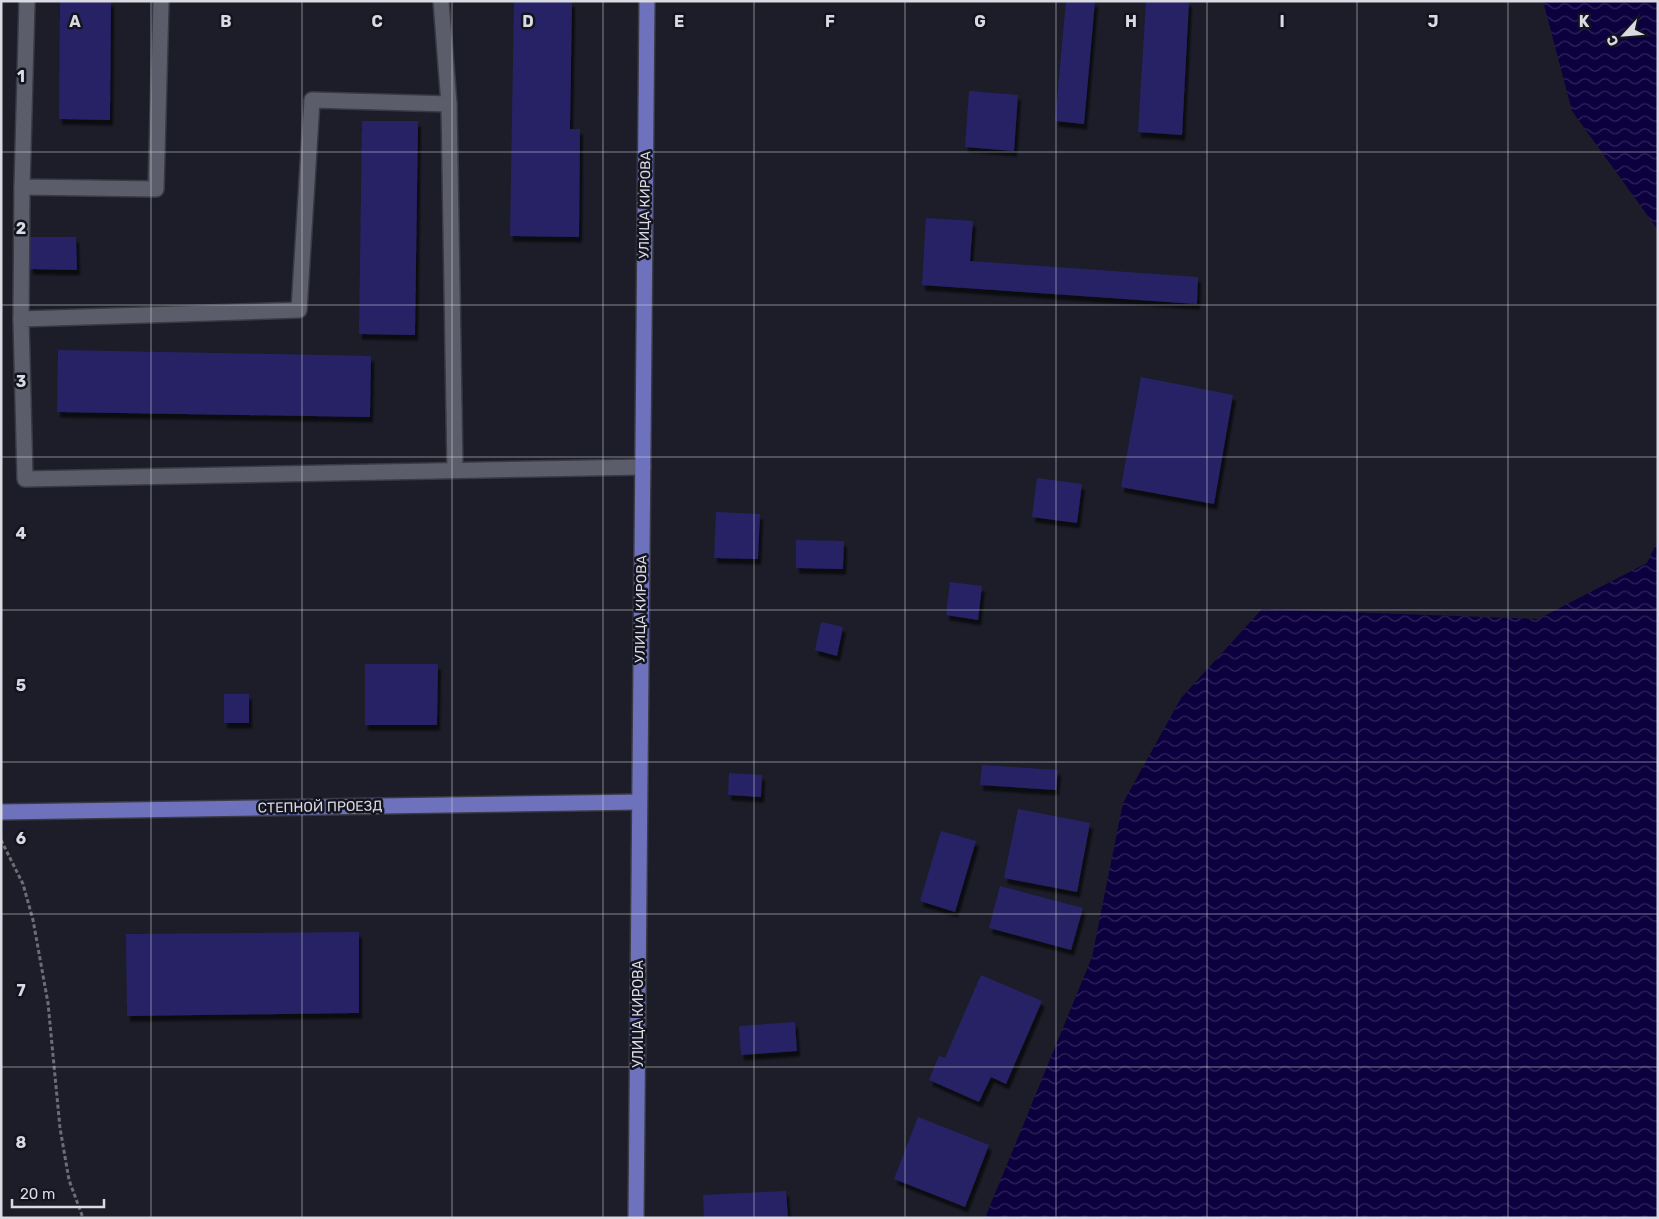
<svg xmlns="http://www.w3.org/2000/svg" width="1659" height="1219" font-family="Rubik,sans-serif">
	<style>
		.water { fill: url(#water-waves) }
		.building { fill: #252365; filter: url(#shadow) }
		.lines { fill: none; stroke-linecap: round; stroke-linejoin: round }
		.minor-casing { stroke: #393a43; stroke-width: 18 }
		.major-casing { stroke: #393a43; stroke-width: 18 }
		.path { stroke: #6c6d77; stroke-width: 3; stroke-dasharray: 4 2.5; stroke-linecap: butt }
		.minor { stroke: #5b5d6a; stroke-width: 15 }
		.major { stroke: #6e72bd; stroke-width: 15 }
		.grid { fill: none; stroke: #d9dae2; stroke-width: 1; stroke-opacity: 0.55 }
		.labels { text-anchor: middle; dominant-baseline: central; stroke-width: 5; stroke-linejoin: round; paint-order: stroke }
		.street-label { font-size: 14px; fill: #d9dae2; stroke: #13141f }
		.grid-label { font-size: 16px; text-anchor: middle; font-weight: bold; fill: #d9dae2; stroke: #13141f; stroke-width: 5; stroke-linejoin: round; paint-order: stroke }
	</style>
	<defs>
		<pattern id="water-waves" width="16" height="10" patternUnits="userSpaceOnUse" patternTransform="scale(1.25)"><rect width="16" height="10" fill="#0d003f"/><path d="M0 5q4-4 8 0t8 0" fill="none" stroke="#30255a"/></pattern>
		<filter id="shadow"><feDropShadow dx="3" dy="5.5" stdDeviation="1" flood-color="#0009"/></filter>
	</defs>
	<rect width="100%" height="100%" fill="#1c1d28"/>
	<!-- water -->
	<g class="water">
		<path d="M 1543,1 L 1658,1 L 1658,230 L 1572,111 Z"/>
		<path d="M 1658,540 L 1658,1218 L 985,1218 L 1092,957 L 1123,803 L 1181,698 L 1262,609 L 1538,619 L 1647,563 Z"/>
	</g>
	<!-- building -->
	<g class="building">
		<path d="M 60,1 L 111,1 L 110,120 L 59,119 Z"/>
		<path d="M 514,1 L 572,1 L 570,129 L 580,129 L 579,237 L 510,236 Z"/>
		<path d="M 1066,1 L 1095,1 L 1084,124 L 1055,121 Z"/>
		<path d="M 1146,1 L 1189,1 L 1182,135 L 1138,132 Z"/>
		<path d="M 969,91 L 1018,95 L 1014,151 L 965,147 Z"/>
		<path d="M 362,121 L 418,121 L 415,335 L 359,334 Z"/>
		<path d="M 926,218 L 973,221 L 970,261 L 1198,277 L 1197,304 L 922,285 Z"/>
		<path d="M 30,237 L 76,237 L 77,270 L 30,269 Z"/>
		<path d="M 58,350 L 371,356 L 370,417 L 57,412 Z"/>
		<path d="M 1141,377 L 1233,395 L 1214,504 L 1121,487 Z"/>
		<path d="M 1037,478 L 1082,484 L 1077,523 L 1032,517 Z"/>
		<path d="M 716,512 L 760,514 L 758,559 L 714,558 Z"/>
		<path d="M 796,540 L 844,541 L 843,569 L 796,568 Z"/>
		<path d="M 950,582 L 982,586 L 978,620 L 946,615 Z"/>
		<path d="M 821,622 L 843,627 L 837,656 L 815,650 Z"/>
		<path d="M 365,664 L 438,664 L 437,725 L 365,725 Z"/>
		<rect x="224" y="694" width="25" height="29"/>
		<path d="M 982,765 L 1058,770 L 1056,790 L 980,785 Z"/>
		<path d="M 729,773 L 762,775 L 761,797 L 728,795 Z"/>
		<path d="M 1018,809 L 1090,823 L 1077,892 L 1004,878 Z"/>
		<path d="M 941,831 L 976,841 L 955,912 L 920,901 Z"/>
		<path d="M 1000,886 L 1083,908 L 1071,950 L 989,928 Z"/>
		<path d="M 359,932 L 359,1013 L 127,1016 L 126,934 Z"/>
		<path d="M 981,975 L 1042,1001 L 1006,1084 L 991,1077 L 979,1102 L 929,1080 L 939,1056 L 945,1058 Z"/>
		<path d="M 795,1022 L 797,1051 L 741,1055 L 739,1026 Z"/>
		<path d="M 918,1117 L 989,1145 L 965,1207 L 894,1179 Z"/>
		<path d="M 786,1191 L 788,1218 L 704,1218 L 703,1195 Z"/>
	</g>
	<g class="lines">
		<defs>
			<g id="minor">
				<path d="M 27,1 L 22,187 L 156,189 L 161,1"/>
				<path d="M 441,1 L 449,104 L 455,470"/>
				<path d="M 449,104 L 312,100 L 299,310 L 21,319 L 25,479 L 643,467"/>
				<path d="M 21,319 L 22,187"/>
			</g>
			<g id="major">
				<path d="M 1,812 L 639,802"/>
				<path d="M 636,1218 L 647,1"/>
			</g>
		</defs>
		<!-- minor casing -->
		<use href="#minor" class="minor-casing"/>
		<!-- major casing -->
		<use href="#major" class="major-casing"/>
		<!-- path -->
		<path class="path" d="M 1,840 L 23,884 L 33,920 L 48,1003 L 60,1128 L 69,1180 L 83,1218"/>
		<!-- minor -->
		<use href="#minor" class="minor"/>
		<!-- major -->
		<use href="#major" class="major"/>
	</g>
	<!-- grid -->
	<path class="grid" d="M 151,1 L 151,1218M 302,1 L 302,1218M 452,1 L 452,1218M 603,1 L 603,1218M 754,1 L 754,1218M 905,1 L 905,1218M 1056,1 L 1056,1218M 1207,1 L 1207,1218M 1357,1 L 1357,1218M 1508,1 L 1508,1218M 1,152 L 1658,152M 1,305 L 1658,305M 1,457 L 1658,457M 1,610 L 1658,610M 1,762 L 1658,762M 1,914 L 1658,914M 1,1067 L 1658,1067"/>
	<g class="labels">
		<!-- street labels -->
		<g class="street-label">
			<text transform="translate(645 205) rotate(-89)">УЛИЦА КИРОВА</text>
			<text transform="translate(641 609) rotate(-89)">УЛИЦА КИРОВА</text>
			<text transform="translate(320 807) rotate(-1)">СТЕПНОЙ ПРОЕЗД</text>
			<text transform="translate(638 1014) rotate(-90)">УЛИЦА КИРОВА</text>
		</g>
	</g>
	<g class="grid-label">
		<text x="75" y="27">A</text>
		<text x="226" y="27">B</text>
		<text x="377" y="27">C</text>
		<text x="528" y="27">D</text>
		<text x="679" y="27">E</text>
		<text x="830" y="27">F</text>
		<text x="980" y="27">G</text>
		<text x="1131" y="27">H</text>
		<text x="1282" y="27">I</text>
		<text x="1433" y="27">J</text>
		<text x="1584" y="27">K</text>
		<text x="21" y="82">1</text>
		<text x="21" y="234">2</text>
		<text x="21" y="387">3</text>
		<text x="21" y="539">4</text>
		<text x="21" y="691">5</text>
		<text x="21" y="844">6</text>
		<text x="21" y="996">7</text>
		<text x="21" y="1148">8</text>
	</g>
	<!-- border -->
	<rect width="1659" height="1219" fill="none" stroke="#d9dae2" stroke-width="5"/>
	<!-- north arrow -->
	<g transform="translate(1624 35) rotate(244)" stroke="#13141f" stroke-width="4" paint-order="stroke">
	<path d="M0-4L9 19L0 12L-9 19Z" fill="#d9dae2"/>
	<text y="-8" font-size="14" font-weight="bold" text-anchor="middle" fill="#d9dae2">С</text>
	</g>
	<!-- scale -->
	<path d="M12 1199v8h92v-8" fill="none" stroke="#d9dae2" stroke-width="2.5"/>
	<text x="20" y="1199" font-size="15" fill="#d9dae2" stroke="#13141f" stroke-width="4" paint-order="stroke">20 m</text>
</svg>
